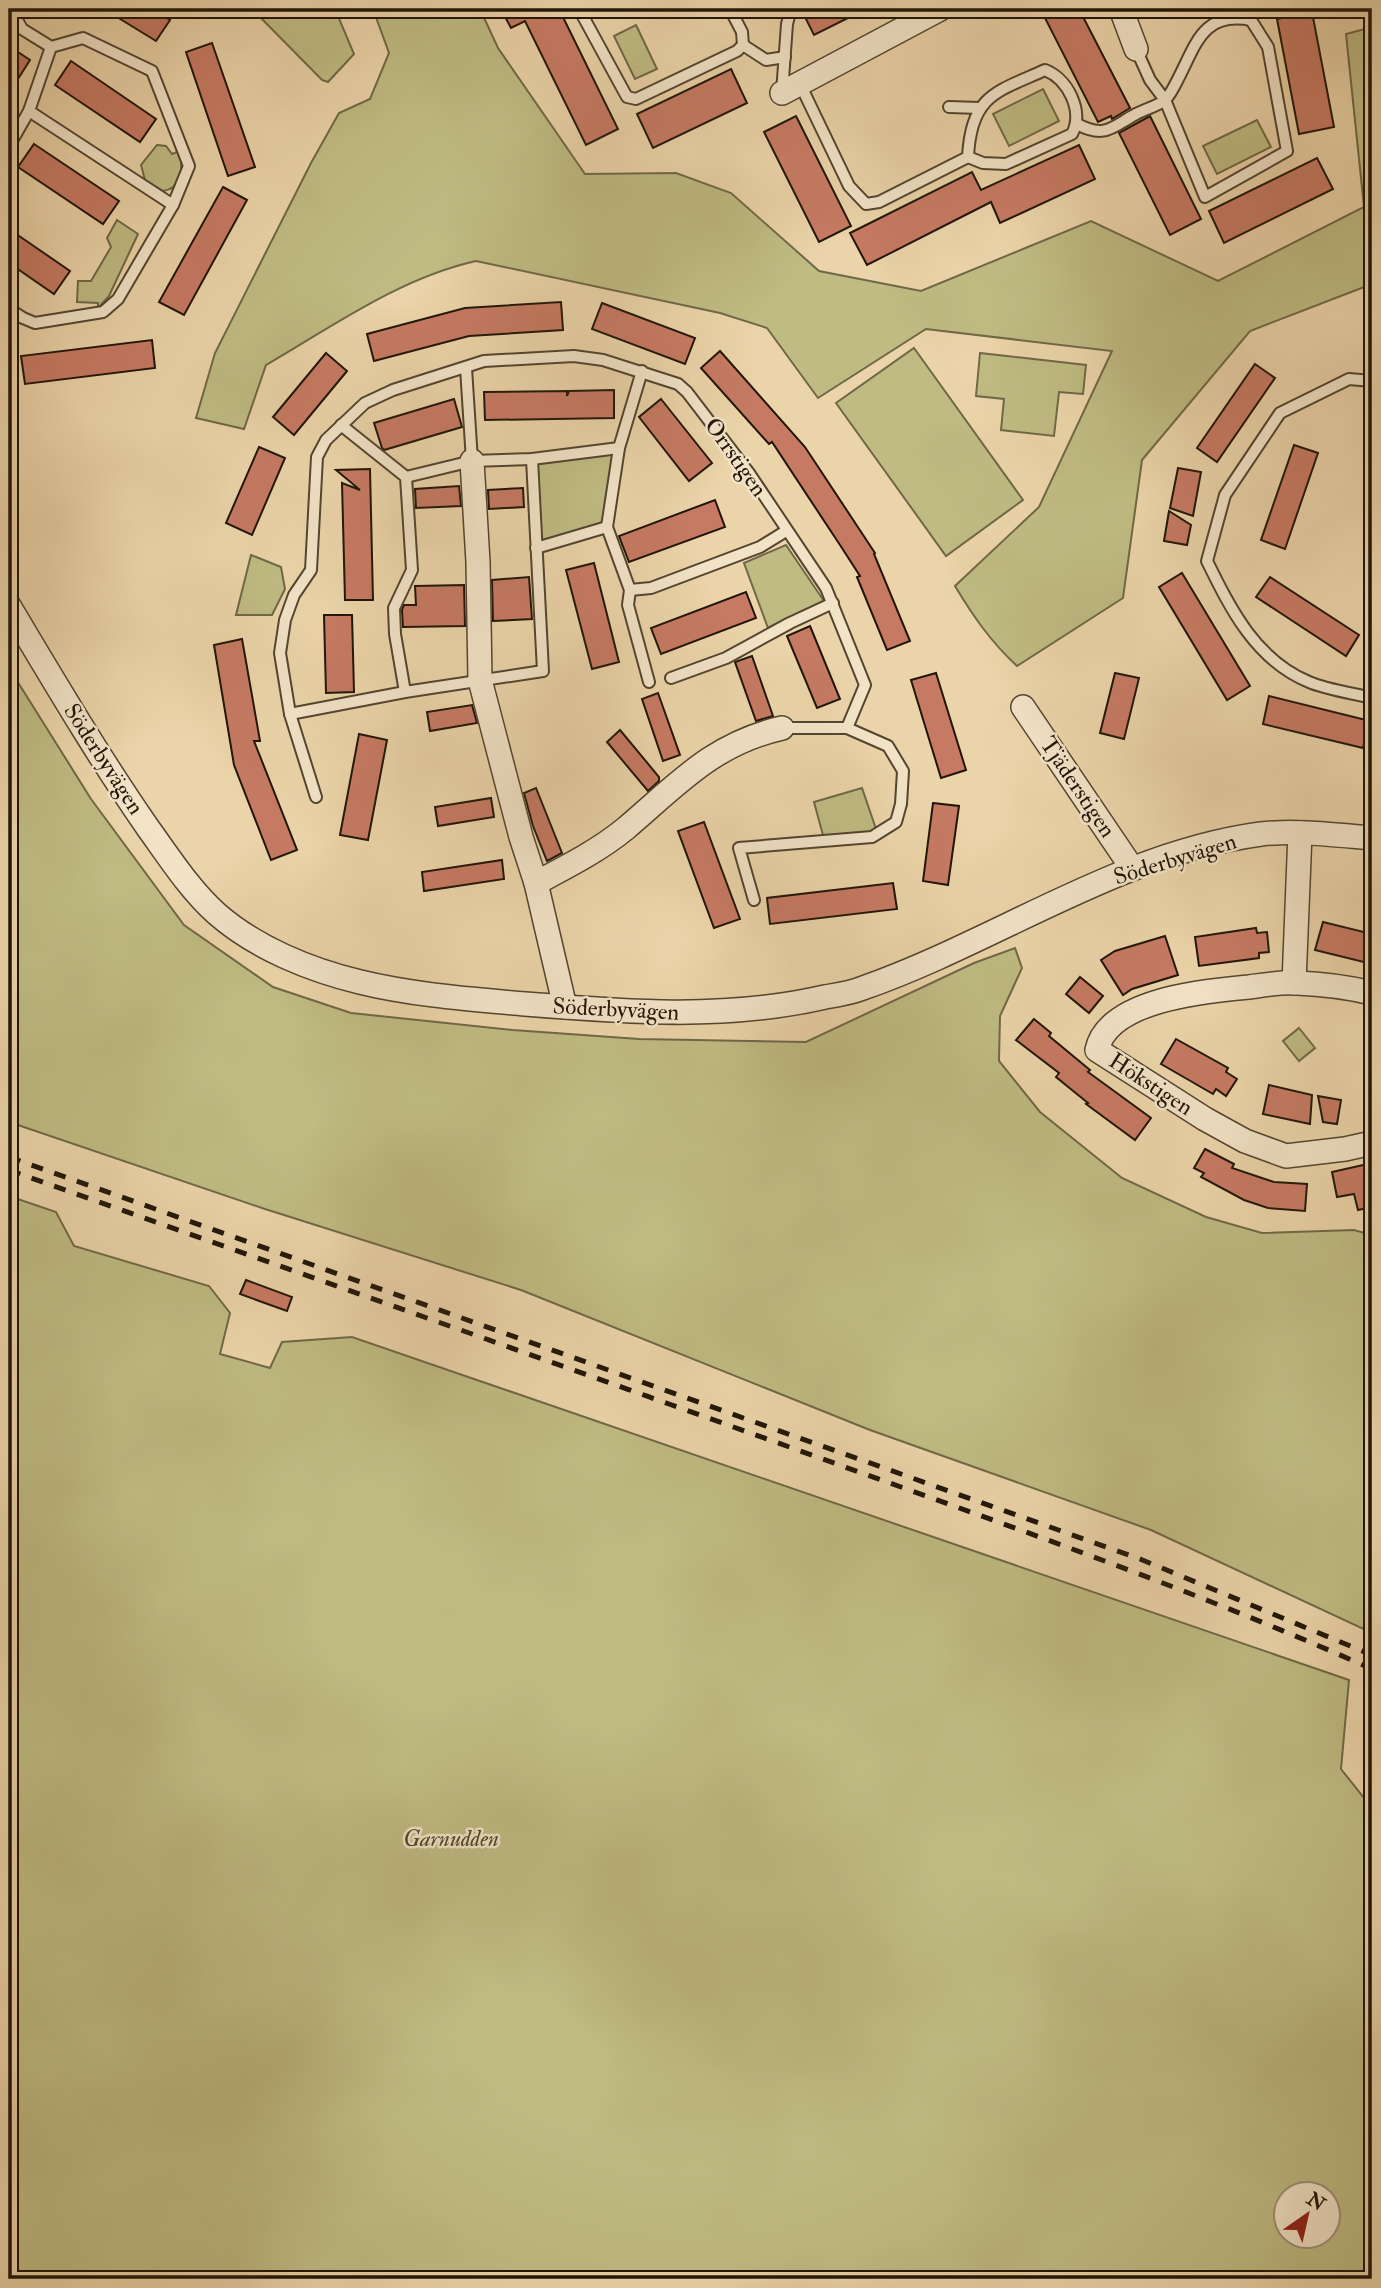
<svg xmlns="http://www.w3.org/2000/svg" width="1381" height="2288" font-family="'IM FELL Double Pica',serif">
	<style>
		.green { fill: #bfbb83; stroke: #706846; stroke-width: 2; fill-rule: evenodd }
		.building { fill: #c67a63; stroke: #201508; stroke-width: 2 }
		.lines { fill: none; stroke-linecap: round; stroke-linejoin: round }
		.lane-casing { stroke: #534530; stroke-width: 14 }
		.street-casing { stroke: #534530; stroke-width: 26 }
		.lane { stroke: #f2e3c7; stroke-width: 10 }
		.street { stroke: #f2e3c7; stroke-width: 23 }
		.rail { stroke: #201508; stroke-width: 5; stroke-dasharray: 12 12; stroke-linecap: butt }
		.labels { text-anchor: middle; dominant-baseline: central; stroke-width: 5; stroke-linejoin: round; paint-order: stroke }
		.street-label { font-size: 23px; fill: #201508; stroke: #f2e3c7 }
		.park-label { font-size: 23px; font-style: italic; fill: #50472d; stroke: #f2e3c7 }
	</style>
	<rect width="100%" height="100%" fill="#ebd4a9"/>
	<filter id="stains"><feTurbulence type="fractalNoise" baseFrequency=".00286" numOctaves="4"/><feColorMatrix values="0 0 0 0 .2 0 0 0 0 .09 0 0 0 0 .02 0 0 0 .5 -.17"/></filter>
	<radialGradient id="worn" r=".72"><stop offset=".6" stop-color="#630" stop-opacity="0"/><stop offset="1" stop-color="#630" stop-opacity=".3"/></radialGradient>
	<!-- green -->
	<g class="green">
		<path d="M 252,9 L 335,9 L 354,54 L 328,82 L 322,80 Z"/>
		<path d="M 373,9 L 480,9 L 498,48 L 585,174 L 676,173 L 731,193 L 819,271 L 921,291 L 1091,221 L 1218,281 L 1364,207 L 1346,34 L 1372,27 L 1372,284 L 1250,331 L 1142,460 L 1123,598 L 1017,666 C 991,642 973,616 955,586 L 1039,507 L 1112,351 L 926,329 L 818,398 L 767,328 L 720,313 L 476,261 C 400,278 333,326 266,365 L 244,429 L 196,418 L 215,353 L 311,163 L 339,113 L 370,99 L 389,53 Z"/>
		<path d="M 636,25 L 657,69 L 635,79 L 614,36 Z"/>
		<path d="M 1043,89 L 1059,121 L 1009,146 L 993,114 Z"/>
		<path d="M 1257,120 L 1271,147 L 1217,174 L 1203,146 Z"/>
		<path d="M 157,145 L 166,146 L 172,154 L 177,152 L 181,156 C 182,172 182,188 163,191 L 145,180 L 141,165 Z"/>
		<path d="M 117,220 L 138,234 L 109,296 L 98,308 L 98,303 L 77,302 L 78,281 L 91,281 L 111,247 L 107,238 Z"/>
		<path d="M 914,348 L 1023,500 L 946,556 L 836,403 Z"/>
		<path d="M 980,353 L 1086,365 L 1083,394 L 1059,392 L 1054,436 L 1001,430 L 1004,399 L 976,396 Z"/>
		<path d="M 619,448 L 607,527 L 536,548 L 532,459 Z"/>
		<path d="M 786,545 L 824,601 L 768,628 L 744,563 Z"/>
		<path d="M 251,555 L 281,567 L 285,589 L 272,615 L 236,615 Z"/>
		<path d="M 9,668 L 91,799 L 184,925 L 273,987 L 351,1013 L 513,1030 L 639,1039 L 806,1042 L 974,963 L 1015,948 L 1022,968 L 1000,1016 L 999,1061 L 1040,1112 L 1122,1178 L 1206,1217 L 1262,1233 L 1354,1230 L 1372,1235 L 1372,1633 L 1151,1530 L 870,1430 L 521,1290 L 265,1209 L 9,1122 Z"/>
		<path d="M 862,788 L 877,832 L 824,839 L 814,802 Z"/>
		<path d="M 1299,1028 L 1315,1048 L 1299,1061 L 1283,1041 Z"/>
		<path d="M 9,1196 L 56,1212 L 74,1246 L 209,1286 L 230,1313 L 220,1354 L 270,1368 L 282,1342 L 352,1337 L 1349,1680 L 1341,1769 L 1372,1808 L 1372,2279 L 9,2279 ZM 1286,2194 L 1328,2194 L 1328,2236 L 1286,2236 Z"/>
	</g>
	<!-- building -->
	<g class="building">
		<path d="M 104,9 L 152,9 L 170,20 L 156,41 Z"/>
		<path d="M 501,9 L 559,9 L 618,129 L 586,145 L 525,21 L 511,28 Z"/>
		<path d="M 801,9 L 866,9 L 814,35 Z"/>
		<path d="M 1063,9 L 1079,9 L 1130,108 L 1112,119 L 1111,116 L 1098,122 L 1045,18 Z"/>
		<path d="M 1312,12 L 1334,127 L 1299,134 L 1277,19 Z"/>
		<path d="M 212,43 L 255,167 L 228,176 L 186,52 Z"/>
		<path d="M 9,46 L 30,60 L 9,93 Z"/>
		<path d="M 71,61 L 156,119 L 140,142 L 55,85 Z"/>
		<path d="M 731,69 L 747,103 L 653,148 L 637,114 Z"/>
		<path d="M 796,116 L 851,226 L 819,242 L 764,132 Z"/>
		<path d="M 1150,116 L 1201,219 L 1170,235 L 1119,133 Z"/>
		<path d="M 34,144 L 119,201 L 103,224 L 18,167 Z"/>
		<path d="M 1079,145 L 1095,179 L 1000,223 L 991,202 L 867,265 L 850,233 L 972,172 L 981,190 Z"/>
		<path d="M 1317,158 L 1333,189 L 1224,243 L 1209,211 Z"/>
		<path d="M 223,187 L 247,200 L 184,315 L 159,302 Z"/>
		<path d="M 9,229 L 70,271 L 54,294 L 9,263 Z"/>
		<path d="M 561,302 L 563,330 L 469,336 L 374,361 L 367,334 L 465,308 Z"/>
		<path d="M 602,303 L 695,338 L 685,364 L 592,329 Z"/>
		<path d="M 152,340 L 155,368 L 25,384 L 21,356 Z"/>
		<path d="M 720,351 L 805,447 L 875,553 L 874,554 L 910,641 L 887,650 L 857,577 L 860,576 L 840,545 L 772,442 L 769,444 L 701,368 Z"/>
		<path d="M 326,353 L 347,371 L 294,435 L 273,417 Z"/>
		<path d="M 1255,364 L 1275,378 L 1217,462 L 1197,448 Z"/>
		<path d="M 614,390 L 614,418 L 485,420 L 484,392 L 567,391 L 567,396 L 569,391 Z"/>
		<path d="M 454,399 L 462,427 L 384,450 L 382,448 L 374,423 Z"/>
		<path d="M 661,399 L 712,463 L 689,481 L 639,417 Z"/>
		<path d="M 1294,445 L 1318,453 L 1285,549 L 1261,540 Z"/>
		<path d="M 259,447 L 285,458 L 252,535 L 226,523 Z"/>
		<path d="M 1178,468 L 1201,472 L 1193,516 L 1170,508 Z"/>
		<path d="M 370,469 L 373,600 L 345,600 L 342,483 L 360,490 L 336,470 Z"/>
		<path d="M 459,486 L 461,506 L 416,508 L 415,489 Z"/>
		<path d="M 523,488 L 524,507 L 489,509 L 488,490 Z"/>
		<path d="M 715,500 L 725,527 L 629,562 L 619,536 Z"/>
		<path d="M 1169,511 L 1191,525 L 1187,545 L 1164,541 Z"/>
		<path d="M 594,563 L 619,662 L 592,669 L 566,570 Z"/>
		<path d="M 1182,573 L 1250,686 L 1227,700 L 1159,587 Z"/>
		<path d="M 529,577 L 532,619 L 493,621 L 492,580 Z"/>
		<path d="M 1270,577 L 1359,635 L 1346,656 L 1256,597 Z"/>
		<path d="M 464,585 L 465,626 L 403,627 L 402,610 L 404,605 L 416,605 L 415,586 Z"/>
		<path d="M 746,592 L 756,618 L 661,654 L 651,628 Z"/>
		<path d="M 324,615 L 352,615 L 354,692 L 326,693 Z"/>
		<path d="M 810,626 L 840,699 L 817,708 L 787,636 Z"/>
		<path d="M 242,639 L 260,741 L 254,741 L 297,850 L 271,860 L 234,765 L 214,645 Z"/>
		<path d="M 752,656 L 773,716 L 756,721 L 735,662 Z"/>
		<path d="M 936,673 L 966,770 L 941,778 L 911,680 Z"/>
		<path d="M 1115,673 L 1139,678 L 1124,739 L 1100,733 Z"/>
		<path d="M 658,693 L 680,755 L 663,761 L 642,699 Z"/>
		<path d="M 1269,696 L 1370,721 L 1363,748 L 1263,724 Z"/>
		<path d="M 472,705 L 477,723 L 430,731 L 427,712 Z"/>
		<path d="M 620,730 L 659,777 L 659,781 L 648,791 L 607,742 Z"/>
		<path d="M 359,734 L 387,740 L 368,840 L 340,835 Z"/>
		<path d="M 536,788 L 562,853 L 547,861 L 533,826 L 524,793 Z"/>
		<path d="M 491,798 L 494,817 L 438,826 L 435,807 Z"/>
		<path d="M 933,803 L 959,806 L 948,885 L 923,881 Z"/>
		<path d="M 704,822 L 740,919 L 714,928 L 678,831 Z"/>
		<path d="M 502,860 L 504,879 L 424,891 L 422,872 Z"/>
		<path d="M 893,883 L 897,909 L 770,924 L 767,898 Z"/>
		<path d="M 1323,922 L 1372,934 L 1372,964 L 1315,950 Z"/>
		<path d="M 1256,928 L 1257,933 L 1267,932 L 1269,952 L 1259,953 L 1259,958 L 1199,966 L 1195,937 Z"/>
		<path d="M 1165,936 L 1178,975 L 1132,989 L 1123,995 L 1101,960 L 1115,951 Z"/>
		<path d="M 1080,977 L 1103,996 L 1089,1013 L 1066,994 Z"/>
		<path d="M 1034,1019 L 1051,1033 L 1049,1036 L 1090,1070 L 1088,1072 L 1151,1118 L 1135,1140 L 1086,1104 L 1088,1103 L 1056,1077 L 1059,1073 L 1016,1040 Z"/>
		<path d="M 1176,1039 L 1228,1068 L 1226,1072 L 1237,1079 L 1226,1096 L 1216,1089 L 1213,1094 L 1161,1064 Z"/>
		<path d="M 1269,1085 L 1312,1095 L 1310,1124 L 1263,1114 Z"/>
		<path d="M 1318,1096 L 1341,1100 L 1337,1124 L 1323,1122 Z"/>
		<path d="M 1205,1149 L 1234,1164 L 1232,1168 L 1274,1182 L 1307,1184 L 1305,1211 L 1268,1208 L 1244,1200 L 1201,1177 L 1204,1173 L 1194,1168 Z"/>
		<path d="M 1372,1163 L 1372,1207 L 1358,1210 L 1354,1194 L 1337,1197 L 1332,1172 Z"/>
		<path d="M 246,1280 L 292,1297 L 287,1311 L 240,1294 Z"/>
	</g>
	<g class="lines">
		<defs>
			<g id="lane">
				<path d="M 579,9 L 627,97 L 636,99 L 737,51 L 743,45 L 742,32 L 730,9"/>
				<path d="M 743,45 L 766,60 L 785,57"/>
				<path d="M 800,84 L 849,186 L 866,204 L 879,202 L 968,157 L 983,163 L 1006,164 L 1072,134 C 1084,111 1068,79 1045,70 C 996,92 971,95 968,157"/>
				<path d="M 782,93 L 787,24 L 791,9"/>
				<path d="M 949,107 L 980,108"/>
				<path d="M 29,111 L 173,205"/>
				<path d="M 1077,124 C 1105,139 1112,127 1136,114 C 1145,109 1158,106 1165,100 C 1170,95 1174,87 1177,81 C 1196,45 1202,11 1251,20 L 1268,47 L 1287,151 L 1205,197 L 1165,100 L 1150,80 L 1136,49"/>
				<path d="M 9,146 L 29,111 L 51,47"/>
				<path d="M 9,309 L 23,318 L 35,323 L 103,312 L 118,299 L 173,205 L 189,166 L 152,71 L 83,38 L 51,47 L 22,29 L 11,9"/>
				<path d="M 466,368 L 472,461"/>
				<path d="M 642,371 L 619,448 L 607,527 L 630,590 L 628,605 L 649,682"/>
				<path d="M 1372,381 L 1349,379 L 1280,413 L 1225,495 L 1207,561 C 1231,610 1256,660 1309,682 C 1328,690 1352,693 1372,698"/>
				<path d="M 341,425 L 406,477 L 412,570 L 394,608 L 395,634 L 405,692"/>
				<path d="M 406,477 L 472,461 L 532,459 L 619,448"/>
				<path d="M 536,548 L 607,527"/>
				<path d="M 630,590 L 651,588 L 760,547 L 786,531"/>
				<path d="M 671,678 L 726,658 L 790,623 L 833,603"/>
				<path d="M 290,714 L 405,692 L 543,671 L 532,459"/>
				<path d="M 316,797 L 290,714 L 280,653 L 285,620 L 294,595 L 311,570 L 317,457 L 326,440 L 365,403 L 393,390 L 484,361 L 574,356 L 603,360 L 678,384 L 687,392 L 749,473 L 826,588 L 865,685 L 847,728"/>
				<path d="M 754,900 L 739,848 L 872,837 L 896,822 L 901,804 L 903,771 L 888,746 L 847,728 L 782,728"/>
			</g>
			<g id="street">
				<path d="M 1121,9 L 1136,49"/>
				<path d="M 782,93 L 940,9"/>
				<path d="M 472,461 L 478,562 L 480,680 L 521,837 L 536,883 L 565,1007"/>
				<path d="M 9,606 C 54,681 98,756 148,828 C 169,857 190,890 217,914 C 256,948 310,970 360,982 C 413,995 470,999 525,1004 C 625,1012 726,1020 825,997 C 837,995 851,993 863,988 C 997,941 1119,853 1261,834 C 1298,830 1336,835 1372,838"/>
				<path d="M 1023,707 L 1132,868"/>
				<path d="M 536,883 C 566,867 598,851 625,829 C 677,785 712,744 782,728"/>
				<path d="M 1294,983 L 1300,833"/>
				<path d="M 1372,993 C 1347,987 1323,984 1297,983 C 1281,982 1264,985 1249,987 C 1206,991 1108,999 1097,1050 L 1205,1119 L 1245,1141 L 1286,1156 L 1345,1149 L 1372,1143"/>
			</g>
		</defs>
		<!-- lane casing -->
		<use href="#lane" class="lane-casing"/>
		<!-- street casing -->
		<use href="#street" class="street-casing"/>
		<!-- lane -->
		<use href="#lane" class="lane"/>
		<!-- street -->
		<use href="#street" class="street"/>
		<!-- rail -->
		<g class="rail">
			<path d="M 9,1157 L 1140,1559 L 1372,1655"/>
			<path d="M 9,1170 C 279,1266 550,1361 820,1458 C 1006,1525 1192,1589 1372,1669"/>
		</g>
	</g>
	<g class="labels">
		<!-- street labels -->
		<g class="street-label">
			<text transform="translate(736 457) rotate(55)">Orrstigen</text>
			<text transform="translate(104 759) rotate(57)">Söderbyvägen</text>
			<text transform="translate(1078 787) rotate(56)">Tjäderstigen</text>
			<text transform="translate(1175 859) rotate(-17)">Söderbyvägen</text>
			<text transform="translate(616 1009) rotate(3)">Söderbyvägen</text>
			<text transform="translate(1151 1084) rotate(33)">Hökstigen</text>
		</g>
		<!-- park labels -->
		<g class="park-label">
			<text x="451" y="1838">Garnudden</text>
		</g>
	</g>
	<!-- margin -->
	<rect width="1381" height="2288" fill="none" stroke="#ebd4a9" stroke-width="35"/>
	<rect x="10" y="10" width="1360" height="2267" fill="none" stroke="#201508" stroke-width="3.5"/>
	<rect x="18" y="18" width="1346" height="2253" fill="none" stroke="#201508" stroke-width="2"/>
	<!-- north arrow -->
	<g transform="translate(1307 2215) rotate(34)"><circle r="33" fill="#f2e3c7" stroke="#9e917b" stroke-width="2"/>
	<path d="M0-5L12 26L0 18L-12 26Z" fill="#8f2418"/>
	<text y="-10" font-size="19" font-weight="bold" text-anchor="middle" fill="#201508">N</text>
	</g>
	<rect width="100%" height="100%" filter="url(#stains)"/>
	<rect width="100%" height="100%" fill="url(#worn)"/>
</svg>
